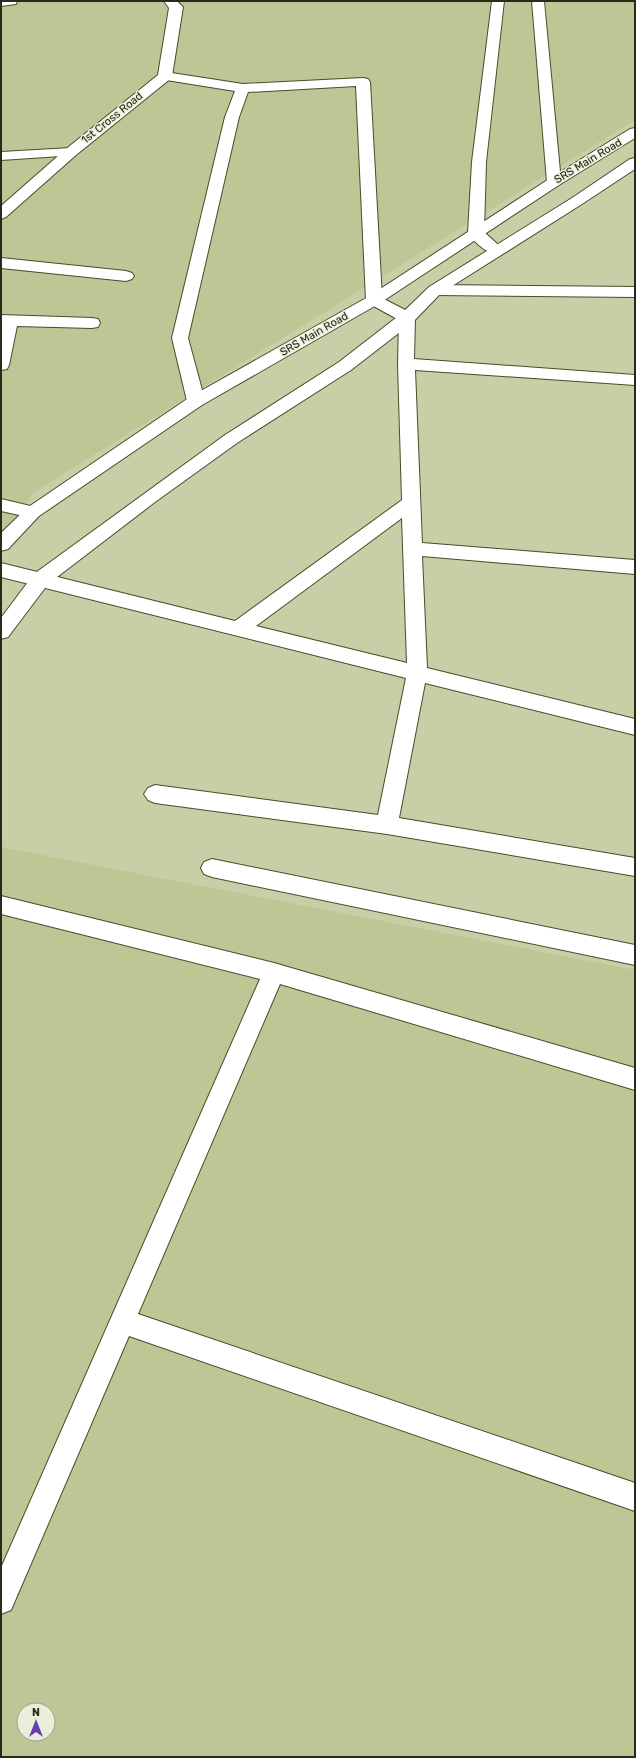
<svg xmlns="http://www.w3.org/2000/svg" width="636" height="1758" font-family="Rubik,sans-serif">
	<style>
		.built { fill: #bfc595; fill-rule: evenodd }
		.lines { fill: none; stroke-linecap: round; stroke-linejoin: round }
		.lane-casing { stroke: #494c29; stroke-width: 2 }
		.street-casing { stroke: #494c29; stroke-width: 2 }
		.secondary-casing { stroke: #494c29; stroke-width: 2 }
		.lane { fill: #fff; fill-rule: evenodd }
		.street { fill: #fff; fill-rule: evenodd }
		.secondary { fill: #fff; fill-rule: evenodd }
		.labels { text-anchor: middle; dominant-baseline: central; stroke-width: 3; stroke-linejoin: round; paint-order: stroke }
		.far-street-label { font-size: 11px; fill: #282a1a; stroke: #eaedd9 }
	</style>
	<rect width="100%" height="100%" fill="#c9cea6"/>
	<!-- built -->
	<g class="built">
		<path d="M 1,1 L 635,1 L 635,120 L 34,492 L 1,541 Z"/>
		<path d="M 1,847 L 635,970 L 635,1757 L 1,1757 ZM 24,1710 L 48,1710 L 48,1734 L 24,1734 Z"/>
	</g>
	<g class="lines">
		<defs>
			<path id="lane" d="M 1,896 L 274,963 L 635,1068 L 635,1090 L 280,984 L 138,1314 L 635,1483 L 635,1511 L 129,1336 L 11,1610 L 1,1614 L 1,1568 L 260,979 L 1,914 Z"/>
			<g id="street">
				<path d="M 1,1 L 17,1 L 16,4 L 1,6 Z"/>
				<path d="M 492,1 L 504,1 L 486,162 L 484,232 L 505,251 L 502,254 C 490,257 475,243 468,233 L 472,162 Z"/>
				<path d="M 532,1 L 544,1 L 561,182 L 559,185 L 554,186 L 549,185 L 547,182 Z"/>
				<path d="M 165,72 L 243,84 L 363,78 L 368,79 L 370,82 L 382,298 L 413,314 L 415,318 L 414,359 L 635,375 L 635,385 L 415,370 L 422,543 L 635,560 L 635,574 L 422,556 L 427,668 L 635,719 L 635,735 L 425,683 L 399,818 L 635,858 L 635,876 L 387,834 L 155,803 L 148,800 L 144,794 L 148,788 L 155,785 L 378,815 L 406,678 L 1,577 L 1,563 L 235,621 L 402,500 L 398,364 L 399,320 L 368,303 L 366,300 L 356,86 L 248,92 L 239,117 L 188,338 L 205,401 L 202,405 L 196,407 L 190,405 L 187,401 L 172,338 L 225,117 L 235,91 L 160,79 L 158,76 L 160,73 ZM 402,518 L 407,663 L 256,626 Z"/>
				<path d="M 71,148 L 76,149 L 78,152 L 76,155 L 1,160 L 1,152 Z"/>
				<path d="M 1,258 L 126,271 L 132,273 L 134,276 L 132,279 L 126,281 L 1,268 Z"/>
				<path d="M 435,285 L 635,287 L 635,297 L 435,295 L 429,293 L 427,290 L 429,287 Z"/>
				<path d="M 1,315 L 92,318 L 98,319 L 100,323 L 98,327 L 92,328 L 17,326 L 9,365 L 7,369 L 1,370 Z"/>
				<path d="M 1,499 L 39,508 L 42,512 L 39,516 L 33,518 L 1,511 Z"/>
				<path d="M 212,859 L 635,945 L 635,965 L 212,877 L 204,874 L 201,868 L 204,862 Z"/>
			</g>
			<g id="secondary">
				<path d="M 164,1 L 177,1 L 183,7 L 172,76 L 170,79 L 76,155 L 6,217 L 1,219 L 1,206 L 66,149 L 158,75 L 169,8 Z"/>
				<path d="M 635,128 L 635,138 L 559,185 L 380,303 L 202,405 L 39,516 L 8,549 L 1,551 L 1,533 L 27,508 L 190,397 L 368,297 L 549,179 L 630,129 Z"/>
				<path d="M 635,158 L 635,169 L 582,204 L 441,293 L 413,322 L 351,370 L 237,443 L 155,502 L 48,584 L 8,637 L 1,639 L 1,618 L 34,574 L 225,435 L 339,362 L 401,314 L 429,287 L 572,198 L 630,159 Z"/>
			</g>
		</defs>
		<!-- lane casing -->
		<use href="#lane" class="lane-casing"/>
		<!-- street casing -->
		<use href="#street" class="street-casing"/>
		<!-- secondary casing -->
		<use href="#secondary" class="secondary-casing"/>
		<!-- lane -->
		<use href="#lane" class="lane"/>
		<!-- street -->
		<use href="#street" class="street"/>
		<!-- secondary -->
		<use href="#secondary" class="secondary"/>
	</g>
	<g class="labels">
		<!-- far-street labels -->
		<g class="far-street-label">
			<text transform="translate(112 118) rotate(-39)">1st Cross Road</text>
			<text transform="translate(588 161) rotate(-31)">SRS Main Road</text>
			<text transform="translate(314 334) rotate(-30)">SRS Main Road</text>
		</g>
	</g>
	<!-- border -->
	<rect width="636" height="1758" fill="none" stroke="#282a1a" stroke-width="4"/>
	<!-- north arrow -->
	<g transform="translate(36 1722)"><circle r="19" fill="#eaedd9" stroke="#9c9f8d"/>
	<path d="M0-3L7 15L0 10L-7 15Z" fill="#653eb6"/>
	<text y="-6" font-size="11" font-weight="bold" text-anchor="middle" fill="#282a1a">N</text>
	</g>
</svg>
